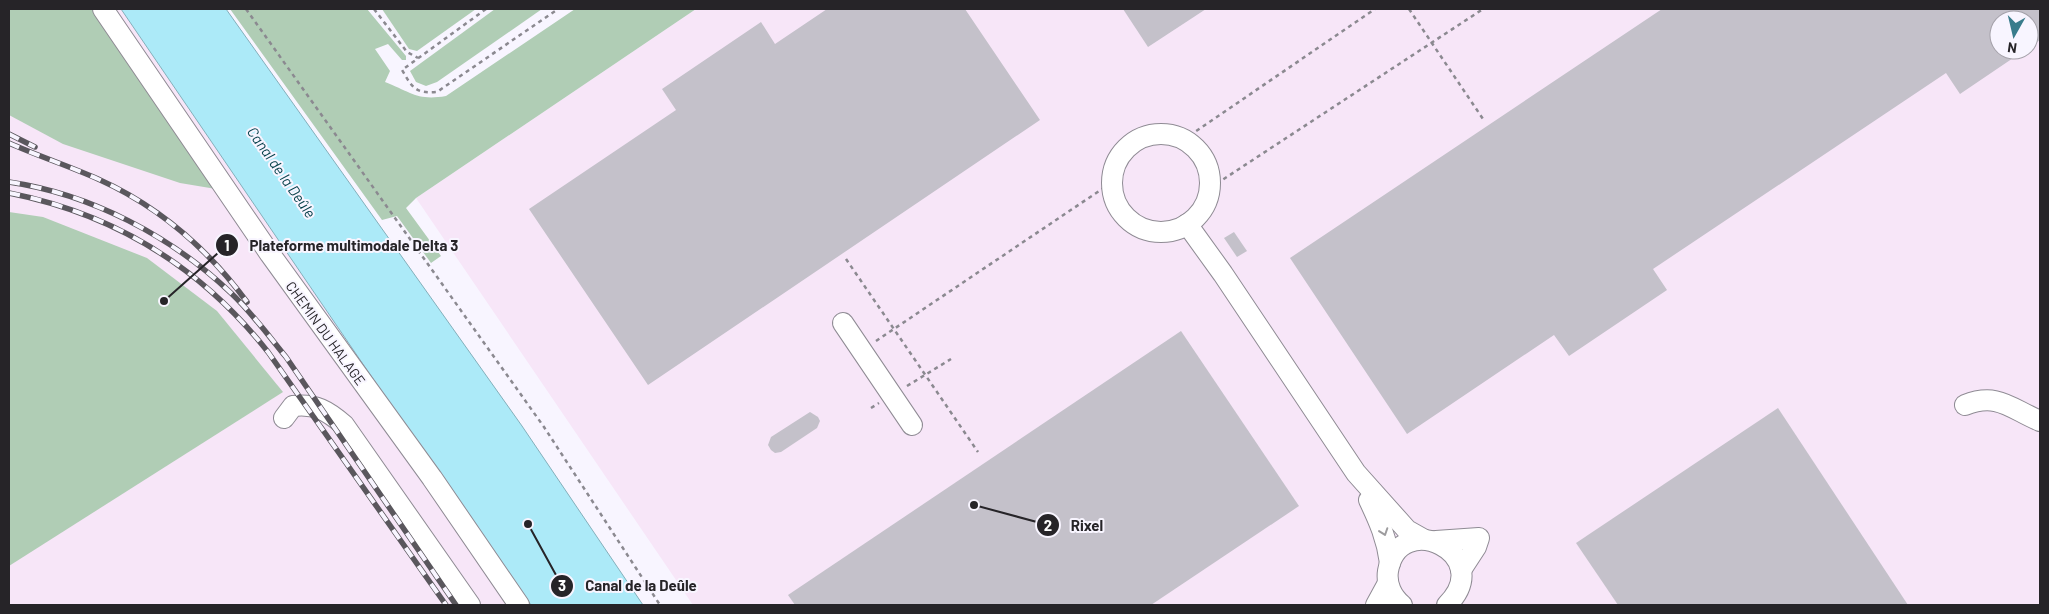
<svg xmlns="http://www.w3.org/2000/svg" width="2049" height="614" font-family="Barlow,sans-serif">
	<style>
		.industrial { fill: #f7e6f8; fill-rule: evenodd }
		.green { fill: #b0cdb5 }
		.water { fill: #aceaf8; stroke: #84afba }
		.building { fill: #c4c1ca }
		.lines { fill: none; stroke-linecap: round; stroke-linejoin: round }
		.minor-casing { stroke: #8f8b94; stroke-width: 22 }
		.path { stroke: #8b8990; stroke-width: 2.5; stroke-dasharray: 4 4; stroke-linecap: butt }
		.minor { stroke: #fff; stroke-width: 20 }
		.rail-casing { stroke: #5a575d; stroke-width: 5.5 }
		.rail { stroke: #f8f5ff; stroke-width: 4; stroke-dasharray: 11; stroke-linecap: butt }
		.oneway { stroke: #9d9c9e }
		.labels { text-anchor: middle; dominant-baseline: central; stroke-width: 4; stroke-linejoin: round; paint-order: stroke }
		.street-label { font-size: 14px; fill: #262428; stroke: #f8f5ff }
		.water-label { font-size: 15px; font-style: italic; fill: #043f49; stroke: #f8f5ff }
		.leader { fill: none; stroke: #262428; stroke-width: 2 }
		.callout-dot { fill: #262428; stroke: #f8f5ff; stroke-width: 2 }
		.mark-label { font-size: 15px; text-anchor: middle; font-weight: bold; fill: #fff }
		.callout-label { font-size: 15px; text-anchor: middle; font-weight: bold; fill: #262428; stroke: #f8f5ff; stroke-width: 4; stroke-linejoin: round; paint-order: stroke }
	</style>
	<rect width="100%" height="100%" fill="#f8f5ff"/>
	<!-- industrial -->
	<g class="industrial">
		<path d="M 9,9 L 121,9 L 399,417 L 531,605 L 9,605 Z"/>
		<path d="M 696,9 L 2040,9 L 2040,605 L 693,605 L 416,198 ZM 1999,20 L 2029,20 L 2029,50 L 1999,50 Z"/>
	</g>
	<!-- green -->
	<g class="green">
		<path d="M 9,9 L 93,9 L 216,189 L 180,183 L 63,144 L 9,115 Z"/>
		<path d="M 230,9 L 367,9 L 406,56 L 406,60 L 402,60 L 388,44 L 375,49 L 390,71 L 385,82 C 411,92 417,101 446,96 L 575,9 L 696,9 L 416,198 L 406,208 L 441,256 L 431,263 L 397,216 L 382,220 Z"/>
		<path d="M 382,9 L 476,9 L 417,51 L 409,49 Z"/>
		<path d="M 495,9 L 542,9 L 437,82 L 426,86 L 416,82 L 410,71 Z"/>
		<path d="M 9,212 L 43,217 L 147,258 L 217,311 L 283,392 L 9,566 Z"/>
	</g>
	<!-- water -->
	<path class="water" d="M 121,9 L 226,9 L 522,426 L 643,605 L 531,605 L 399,417 Z"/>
	<!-- building -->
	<g class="building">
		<path d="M 827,9 L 965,9 L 1040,120 L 648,385 L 529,209 L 676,110 L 662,89 L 761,22 L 775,44 Z"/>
		<path d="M 1123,9 L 1206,9 L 1148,47 Z"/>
		<path d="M 1662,9 L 2040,9 L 2040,40 L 2029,48 L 2029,20 L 1999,20 L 1999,50 L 2025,50 L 1960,94 L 1946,73 L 1653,269 L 1667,290 L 1569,356 L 1554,335 L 1407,434 L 1290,258 Z"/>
		<path d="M 1234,232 L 1247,251 L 1237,257 L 1224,238 Z"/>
		<path d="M 1181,331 L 1299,506 L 1151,605 L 795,605 L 788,595 Z"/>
		<path d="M 1778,408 L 1908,605 L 1618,605 L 1576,543 Z"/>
		<path d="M 810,412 L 818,417 L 820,421 L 817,428 L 781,452 L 775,453 L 771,450 L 768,445 L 771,437 Z"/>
	</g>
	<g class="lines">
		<defs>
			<g id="minor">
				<path d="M 103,9 L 270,254 L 432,478 L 519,605"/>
				<circle cx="1161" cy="183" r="49"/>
				<path d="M 1187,224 L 1223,274 L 1356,473 L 1407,530 L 1423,539"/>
				<path d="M 843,323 L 912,425"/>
				<path d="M 1965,405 C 1998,392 2011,409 2040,421"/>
				<path d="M 284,418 L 293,406 C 315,403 328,411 344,425 L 470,605"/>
				<path d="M 1369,500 C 1379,521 1387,539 1390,563"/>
				<path d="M 1436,541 L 1479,538 L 1476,547 L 1461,570"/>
				<path d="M 1376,605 L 1388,583"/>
				<path d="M 1402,605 C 1392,597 1386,584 1388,571 C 1399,507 1498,554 1447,605"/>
			</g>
		</defs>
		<!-- minor casing -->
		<use href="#minor" class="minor-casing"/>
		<!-- path -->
		<g class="path">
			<path d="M 246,9 L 544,427 L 660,605"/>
			<path d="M 374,9 L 407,52 L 418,58"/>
			<path d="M 486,9 L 402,70 C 412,87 415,94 437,92 L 558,9"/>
			<path d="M 1409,9 L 1483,119"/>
			<path d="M 1183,140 L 1375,9"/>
			<path d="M 1210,188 L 1483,9"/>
			<path d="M 846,259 L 978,452"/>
			<path d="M 876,341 L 1111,183"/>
			<path d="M 907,386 L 951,359"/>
			<path d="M 871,408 L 879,403"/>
		</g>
		<!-- minor -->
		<use href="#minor" class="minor"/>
		<defs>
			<g id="rail">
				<path d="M 9,134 L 35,147"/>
				<path d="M 9,143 C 38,156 69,166 98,179 C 158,206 208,249 247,302"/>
				<path d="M 9,182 C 91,194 171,236 231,293 C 252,313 268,335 286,357 L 456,605"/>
				<path d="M 9,193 C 115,214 201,267 268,352 L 446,605"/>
			</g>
		</defs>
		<!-- rail casing -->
		<use href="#rail" class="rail-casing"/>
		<!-- rail -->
		<use href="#rail" class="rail"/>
	</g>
	<!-- one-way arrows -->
	<defs><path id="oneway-chevron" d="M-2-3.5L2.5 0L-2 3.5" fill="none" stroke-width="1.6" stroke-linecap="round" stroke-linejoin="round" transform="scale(1.25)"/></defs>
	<use class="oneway" href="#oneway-chevron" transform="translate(1384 532) rotate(71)"/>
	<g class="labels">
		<!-- street labels -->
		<g class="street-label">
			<text transform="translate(326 333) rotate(54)">CHEMIN DU HALAGE</text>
		</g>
		<!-- water labels -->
		<g class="water-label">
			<text transform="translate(282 172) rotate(55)">Canal de la Deûle</text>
		</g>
	</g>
	<!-- callouts -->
	<path class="leader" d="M164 301L227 245M974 505L1048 525M528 524L562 586"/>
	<g class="callout-dot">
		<circle cx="164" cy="301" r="5"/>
		<circle cx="974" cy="505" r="5"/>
		<circle cx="528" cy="524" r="5"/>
		<circle cx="227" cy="245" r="12"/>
		<circle cx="1048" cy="525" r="12"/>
		<circle cx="562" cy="586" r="12"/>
	</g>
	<g class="mark-label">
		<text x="227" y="251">1</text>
		<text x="1048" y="531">2</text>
		<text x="562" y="591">3</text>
	</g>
	<g class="callout-label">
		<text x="354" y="251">Plateforme multimodale Delta 3</text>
		<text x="1087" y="531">Rixel</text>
		<text x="641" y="591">Canal de la Deûle</text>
	</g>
	<!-- border -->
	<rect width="2049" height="614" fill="none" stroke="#262428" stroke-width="20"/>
	<!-- north arrow -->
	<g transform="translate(2014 35) rotate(188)"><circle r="24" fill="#f8f5ff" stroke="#a4a1a9"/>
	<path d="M0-4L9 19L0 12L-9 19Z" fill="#397c8c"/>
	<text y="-8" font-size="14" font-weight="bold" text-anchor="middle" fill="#262428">N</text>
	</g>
</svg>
